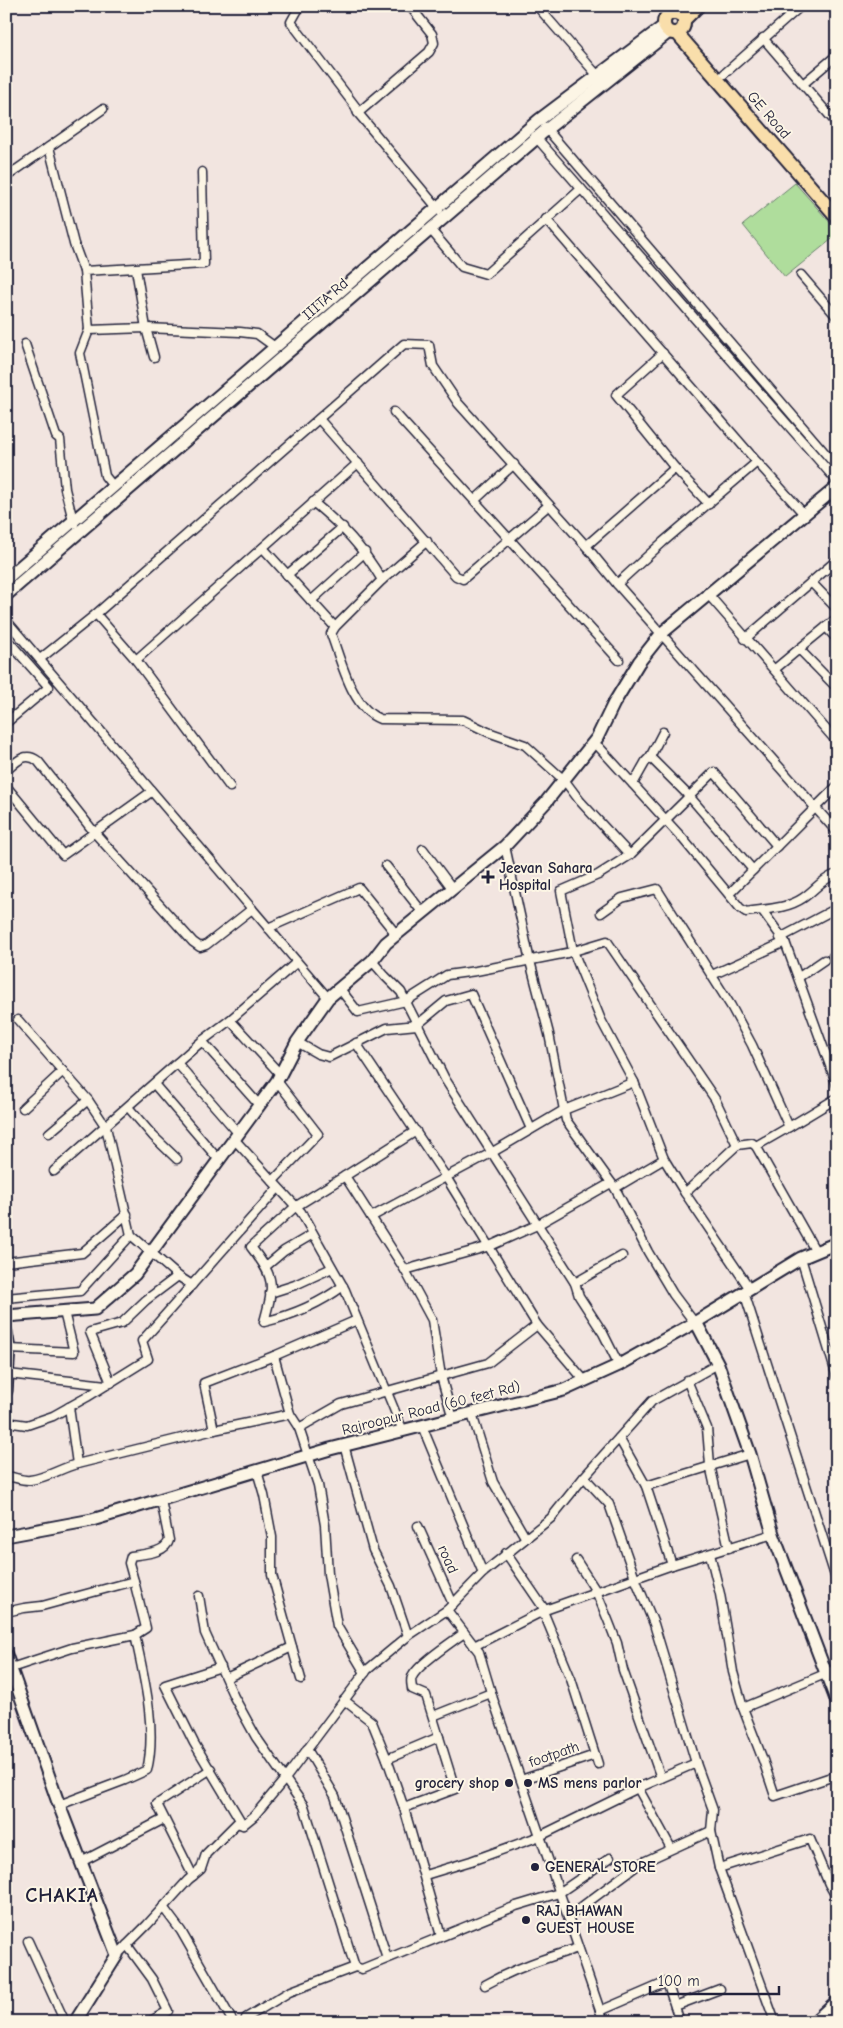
<svg xmlns="http://www.w3.org/2000/svg" width="843" height="2028" font-family="'Comic Neue',sans-serif">
	<style>
		.park { fill: #afdd9c; stroke: #68806c }
		.lines { fill: none; stroke-linecap: round; stroke-linejoin: round }
		.street-casing { stroke: #22223b; stroke-width: 11 }
		.secondary-casing { stroke: #22223b; stroke-width: 15 }
		.primary-casing { stroke: #22223b; stroke-width: 16 }
		.street { stroke: #fcf5e5; stroke-width: 8 }
		.secondary { stroke: #fcf5e5; stroke-width: 11 }
		.primary { stroke: #f9deab; stroke-width: 12 }
		.poi-dot { fill: #22223b; stroke: #fcf5e5; stroke-width: 2 }
		.labels { text-anchor: middle; dominant-baseline: central; stroke-width: 4; stroke-linejoin: round; paint-order: stroke }
		.street-label { font-size: 15px; fill: #22223b; stroke: #fcf5e5 }
		.poi-label { font-size: 15px; font-weight: bold; fill: #22223b; stroke: #fcf5e5; text-anchor: start }
		.district-label { font-size: 20px; font-weight: bold; letter-spacing: 1px; fill: #22223b; stroke: #fcf5e5 }
	</style>
	<rect width="100%" height="100%" fill="#f2e5e0"/>
	<filter id="ink" filterUnits="userSpaceOnUse"><feTurbulence type="fractalNoise" baseFrequency=".02" numOctaves="2"/><feDisplacementMap in="SourceGraphic" scale="10" xChannelSelector="R" yChannelSelector="G"/><feConvolveMatrix kernelMatrix="1 2 1 2 8 2 1 2 1" color-interpolation-filters="sRGB"/></filter>
	<g filter="url(#ink)">
		<!-- park -->
		<path class="park" d="M 795,183 L 834,227 L 837,235 L 785,277 L 743,225 Z"/>
		<g class="lines">
			<defs>
				<g id="street">
					<path d="M 300,6 L 291,22 L 355,106 L 358,113 L 439,210"/>
					<path d="M 537,6 L 598,76"/>
					<path d="M 763,38 L 837,124"/>
					<path d="M 724,74 L 801,6"/>
					<path d="M 803,84 L 837,55"/>
					<path d="M 358,113 L 429,52 L 434,43 L 432,34 L 410,6"/>
					<path d="M 545,127 L 837,467"/>
					<path d="M 535,136 L 837,481"/>
					<path d="M 49,147 L 74,244 L 84,271"/>
					<path d="M 202,172 L 204,264 L 84,271 L 89,330 L 146,328 L 240,332 L 257,334 L 275,347"/>
					<path d="M 6,177 L 103,109"/>
					<path d="M 546,219 L 757,462 L 804,514"/>
					<path d="M 430,229 L 462,267 L 486,274 L 581,189"/>
					<path d="M 136,269 L 146,328 L 154,357"/>
					<path d="M 801,275 L 837,317"/>
					<path d="M 89,330 L 80,353 L 105,476 L 113,486"/>
					<path d="M 25,344 L 56,436 L 60,439 L 65,489 L 74,524"/>
					<path d="M 663,353 L 616,395 L 675,468 L 709,504"/>
					<path d="M 394,412 L 619,660"/>
					<path d="M 319,419 L 456,576 L 463,579 L 549,505"/>
					<path d="M 475,500 L 514,464"/>
					<path d="M 313,502 C 344,528 361,545 382,580"/>
					<path d="M 427,541 L 382,580 L 335,627 L 331,634 C 341,660 352,709 380,719 L 463,720 L 488,732 L 525,745 L 565,781 L 580,801 L 630,855"/>
					<path d="M 586,546 L 617,584 L 837,832"/>
					<path d="M 263,548 L 335,627"/>
					<path d="M 287,575 L 343,527"/>
					<path d="M 811,582 L 837,609"/>
					<path d="M 617,584 L 663,542 L 757,462"/>
					<path d="M 707,593 L 837,742"/>
					<path d="M 311,601 L 365,552"/>
					<path d="M 96,614 L 404,344 L 429,345 L 433,366 L 458,403 L 586,546 L 675,468"/>
					<path d="M 6,620 L 328,998"/>
					<path d="M 826,627 L 837,639"/>
					<path d="M 745,639 L 837,560"/>
					<path d="M 6,646 L 10,643 L 49,687 L 6,723"/>
					<path d="M 799,649 L 837,618"/>
					<path d="M 40,659 L 96,614 L 136,660 L 230,787"/>
					<path d="M 136,660 L 358,463"/>
					<path d="M 775,669 L 799,649 L 837,688"/>
					<path d="M 599,747 L 683,839 L 740,908 L 746,912 C 765,909 787,909 803,898 C 815,890 820,881 834,875 L 837,878"/>
					<path d="M 650,757 L 689,796 L 753,870"/>
					<path d="M 6,771 C 16,762 25,751 38,761 L 94,832 L 193,942 L 200,947 L 206,945 L 252,909"/>
					<path d="M 633,784 L 646,761 L 650,757 L 663,732"/>
					<path d="M 6,786 L 63,855 L 151,792"/>
					<path d="M 505,846 L 530,961 L 549,1034 L 566,1120 L 615,1188 L 648,1252 L 673,1294 L 694,1322"/>
					<path d="M 423,849 L 452,888"/>
					<path d="M 386,866 L 423,913"/>
					<path d="M 729,894 L 837,786"/>
					<path d="M 762,910 L 785,942 L 837,1085"/>
					<path d="M 601,913 L 622,898 L 657,889 L 731,1006 L 752,1045 L 789,1127 L 756,1146"/>
					<path d="M 268,928 L 359,888 L 396,934"/>
					<path d="M 780,938 L 837,908"/>
					<path d="M 837,955 L 833,956 L 837,969"/>
					<path d="M 372,961 L 385,976 L 401,992 L 445,1079 L 575,1283 L 579,1296 L 603,1333 L 619,1365"/>
					<path d="M 712,975 L 785,942"/>
					<path d="M 799,977 L 824,960"/>
					<path d="M 340,989 L 358,1012 L 406,1001 L 447,975 L 476,971 L 567,953 L 607,941 L 715,1099 L 737,1145 L 752,1143 L 756,1146 L 816,1252"/>
					<path d="M 18,1020 L 88,1100 L 106,1127 L 131,1235 L 178,1276 L 192,1285"/>
					<path d="M 230,1020 L 297,962"/>
					<path d="M 202,1041 L 260,1106"/>
					<path d="M 297,1042 L 318,1054 L 329,1057 L 387,1028 L 417,1025 L 446,1001 L 471,994 L 531,1129"/>
					<path d="M 356,1043 L 446,1177 L 537,1325 L 585,1381"/>
					<path d="M 177,1063 L 239,1134"/>
					<path d="M 154,1084 L 219,1160"/>
					<path d="M 128,1107 L 153,1136 L 177,1159"/>
					<path d="M 23,1108 L 63,1071"/>
					<path d="M 789,1127 L 837,1098"/>
					<path d="M 416,1131 L 345,1176 L 405,1270 L 432,1320 L 441,1376 L 453,1419"/>
					<path d="M 49,1133 L 88,1100"/>
					<path d="M 234,1139 L 301,1212 L 345,1290 L 403,1431"/>
					<path d="M 54,1171 L 202,1041 L 230,1020 L 281,1075"/>
					<path d="M 273,1181 L 318,1134 L 277,1081"/>
					<path d="M 615,1188 L 664,1159"/>
					<path d="M 685,1193 L 737,1145"/>
					<path d="M 371,1217 L 491,1153 L 564,1110 L 634,1082"/>
					<path d="M 801,1258 L 837,1377"/>
					<path d="M 6,1262 L 82,1253 L 127,1214"/>
					<path d="M 265,1267 L 284,1251 L 313,1234"/>
					<path d="M 405,1270 L 490,1246 L 537,1225 L 611,1183"/>
					<path d="M 575,1283 L 622,1256"/>
					<path d="M 343,1286 C 318,1305 293,1315 264,1322 C 274,1285 276,1279 251,1247 L 295,1207 L 345,1176"/>
					<path d="M 750,1289 L 685,1193 L 664,1159 L 634,1082 L 601,1020 L 573,951 L 561,891 L 598,875 L 630,855 L 714,772 L 777,846"/>
					<path d="M 744,1292 L 837,1582"/>
					<path d="M 270,1293 L 295,1285 L 332,1268"/>
					<path d="M 6,1298 L 80,1291 L 131,1235"/>
					<path d="M 9,1349 L 74,1352 L 64,1312"/>
					<path d="M 274,1356 L 290,1414 L 299,1428 L 318,1485 L 325,1525 L 328,1574 L 337,1626 L 365,1673"/>
					<path d="M 8,1374 L 106,1385"/>
					<path d="M 687,1380 L 707,1428 L 710,1465 L 729,1548"/>
					<path d="M 111,1383 L 90,1332 L 122,1323 L 146,1300 L 178,1276"/>
					<path d="M 69,1407 L 77,1464"/>
					<path d="M 472,1414 L 493,1482 L 525,1537"/>
					<path d="M 6,1422 L 27,1425 L 53,1416 L 87,1397 L 148,1359 L 142,1341 L 278,1188"/>
					<path d="M 422,1426 L 483,1573"/>
					<path d="M 299,1428 L 341,1404 L 488,1363 L 537,1325"/>
					<path d="M 214,1430 L 204,1383 L 274,1356 L 357,1320"/>
					<path d="M 619,1438 L 646,1486 L 672,1565"/>
					<path d="M 344,1445 L 373,1550 L 391,1586 L 408,1636"/>
					<path d="M 257,1471 L 264,1495 L 272,1537 L 272,1575 L 301,1679"/>
					<path d="M 6,1476 C 14,1477 23,1481 30,1480 C 47,1478 61,1468 77,1464 L 214,1430 L 290,1414"/>
					<path d="M 584,1477 L 609,1504 L 635,1578 L 654,1624 L 696,1763 L 713,1810 L 711,1831 L 719,1868 L 775,2022"/>
					<path d="M 646,1486 L 750,1454"/>
					<path d="M 418,1526 L 453,1604"/>
					<path d="M 506,1553 L 545,1610"/>
					<path d="M 710,1554 L 720,1594 L 733,1672 L 743,1708 L 763,1760 L 775,1796 L 837,1775"/>
					<path d="M 576,1560 L 596,1591 L 608,1620 L 617,1643 L 623,1670 L 661,1778"/>
					<path d="M 134,1581 L 129,1563 L 131,1556 C 143,1554 166,1553 169,1540 L 161,1500"/>
					<path d="M 199,1596 L 205,1633 L 234,1697 L 256,1737 L 304,1806 L 355,1967"/>
					<path d="M 447,1610 L 479,1652 L 493,1699 L 604,2022"/>
					<path d="M 543,1611 L 571,1679 L 598,1764"/>
					<path d="M 6,1612 L 24,1608 L 42,1606 L 134,1581 L 146,1628 L 135,1635"/>
					<path d="M 474,1646 L 545,1610 L 672,1565 L 773,1534"/>
					<path d="M 221,1667 L 165,1685 L 194,1743 L 243,1825"/>
					<path d="M 11,1668 L 72,1648 L 135,1635 C 144,1677 157,1728 147,1770 L 125,1780 L 59,1805"/>
					<path d="M 226,1678 L 292,1647"/>
					<path d="M 344,1700 L 372,1722 L 387,1759 L 404,1808 L 441,1936"/>
					<path d="M 743,1708 L 837,1669"/>
					<path d="M 433,1716 L 491,1693"/>
					<path d="M 307,1749 L 335,1796 L 387,1958"/>
					<path d="M 387,1759 L 439,1737"/>
					<path d="M 521,1780 L 595,1755"/>
					<path d="M 638,1788 L 671,1848"/>
					<path d="M 404,1808 L 455,1789 L 426,1695 L 412,1689 C 412,1685 410,1681 412,1677 C 418,1664 452,1642 464,1633"/>
					<path d="M 81,1862 L 164,1819"/>
					<path d="M 719,1868 L 810,1839 L 829,1884 L 837,1898"/>
					<path d="M 425,1875 L 471,1861 L 540,1836 L 638,1788 L 696,1763"/>
					<path d="M 193,1876 L 157,1804 L 211,1769"/>
					<path d="M 163,1907 L 181,1931 L 233,2022"/>
					<path d="M 568,1917 L 639,1864 L 711,1831"/>
					<path d="M 28,1941 L 65,2022"/>
					<path d="M 127,1945 L 152,1979 L 168,2011 L 149,2022"/>
					<path d="M 117,1955 L 147,1925 L 188,1880 L 201,1869 L 206,1854 L 237,1823 L 243,1825 L 254,1816 L 285,1779 L 367,1670 L 408,1636 L 447,1610 L 483,1573 L 551,1518 L 584,1477 L 652,1401 L 718,1364"/>
					<path d="M 485,1985 C 515,1968 546,1958 578,1948"/>
					<path d="M 675,2006 L 720,1989"/>
					<path d="M 600,2011 L 667,1982 L 680,2022"/>
					<path d="M 246,2018 L 289,1992 L 355,1967 L 362,1969 L 516,1906 L 559,1893 L 610,1858"/>
				</g>
				<g id="secondary">
					<path d="M 6,579 L 539,120 L 664,26"/>
					<path d="M 6,595 L 547,129 L 669,32"/>
					<path d="M 6,1316 L 95,1309 L 135,1274 L 277,1081 L 297,1042 L 328,998 L 372,961 L 386,943 L 505,846 L 546,802 L 597,738 L 614,703 L 639,662 L 662,633 L 837,487"/>
					<path d="M 696,1322 L 718,1364 L 750,1454 L 773,1534 L 837,1702"/>
					<path d="M 6,1332 L 9,1349 L 6,1391"/>
					<path d="M 6,1536 L 92,1520 L 330,1449 L 564,1390 L 619,1365 L 696,1322 L 801,1258 L 837,1243"/>
					<path d="M 6,1655 L 59,1805 L 117,1955 L 75,2022"/>
					<path d="M 814,2022 L 837,2001"/>
					<path d="M 827,2022 L 837,2013"/>
				</g>
				<g id="primary">
					<circle cx="674" cy="23" r="10"/>
					<path d="M 684,20 L 698,6"/>
					<path d="M 677,33 L 837,217"/>
				</g>
			</defs>
			<!-- street casing -->
			<use href="#street" class="street-casing"/>
			<!-- secondary casing -->
			<use href="#secondary" class="secondary-casing"/>
			<!-- primary casing -->
			<use href="#primary" class="primary-casing"/>
			<!-- street -->
			<use href="#street" class="street"/>
			<!-- secondary -->
			<use href="#secondary" class="secondary"/>
			<!-- primary -->
			<use href="#primary" class="primary"/>
		</g>
	</g>
	<!-- markers -->
	<g class="poi-dot">
		<path d="M485.5 869.5h5v5h5v5h-5v5h-5v-5h-5v-5h5z"/>
		<circle cx="509" cy="1783" r="5"/>
		<circle cx="528" cy="1783" r="5"/>
		<circle cx="535" cy="1867" r="5"/>
		<circle cx="526" cy="1920" r="5"/>
	</g>
	<g class="labels">
		<!-- street labels -->
		<g class="street-label">
			<text transform="translate(769 115) rotate(49)">GE Road</text>
			<text transform="translate(325 299) rotate(-41)">IIITA Rd</text>
			<text transform="translate(431 1408) rotate(-14)">Rajroopur Road (60 feet Rd)</text>
			<text transform="translate(448 1559) rotate(66)">road</text>
			<text transform="translate(554 1754) rotate(-19)">footpath</text>
		</g>
		<!-- poi labels -->
		<g class="poi-label">
			<text x="499" y="868">Jeevan Sahara<tspan x="499" dy="17">Hospital</tspan></text>
			<text x="499" y="1783" text-anchor="end">grocery shop</text>
			<text x="538" y="1783">MS mens parlor</text>
			<text x="545" y="1867">GENERAL STORE</text>
			<text x="536" y="1911">RAJ BHAWAN<tspan x="536" dy="17">GUEST HOUSE</tspan></text>
		</g>
		<!-- district labels -->
		<g class="district-label">
			<text x="62" y="1895">CHAKIA</text>
		</g>
	</g>
	<!-- margin -->
	<rect width="843" height="2028" fill="none" stroke="#fcf5e5" stroke-width="25"/>
	<rect x="12" y="12" width="818" height="2003" fill="none" stroke="#22223b" stroke-width="2" filter="url(#ink)"/>
	<!-- scale -->
	<path d="M650 1986v8h129v-8" fill="none" stroke="#22223b" stroke-width="2.5"/>
	<text x="658" y="1986" font-size="15" fill="#22223b" stroke="#fcf5e5" stroke-width="4" paint-order="stroke">100 m</text>
</svg>
